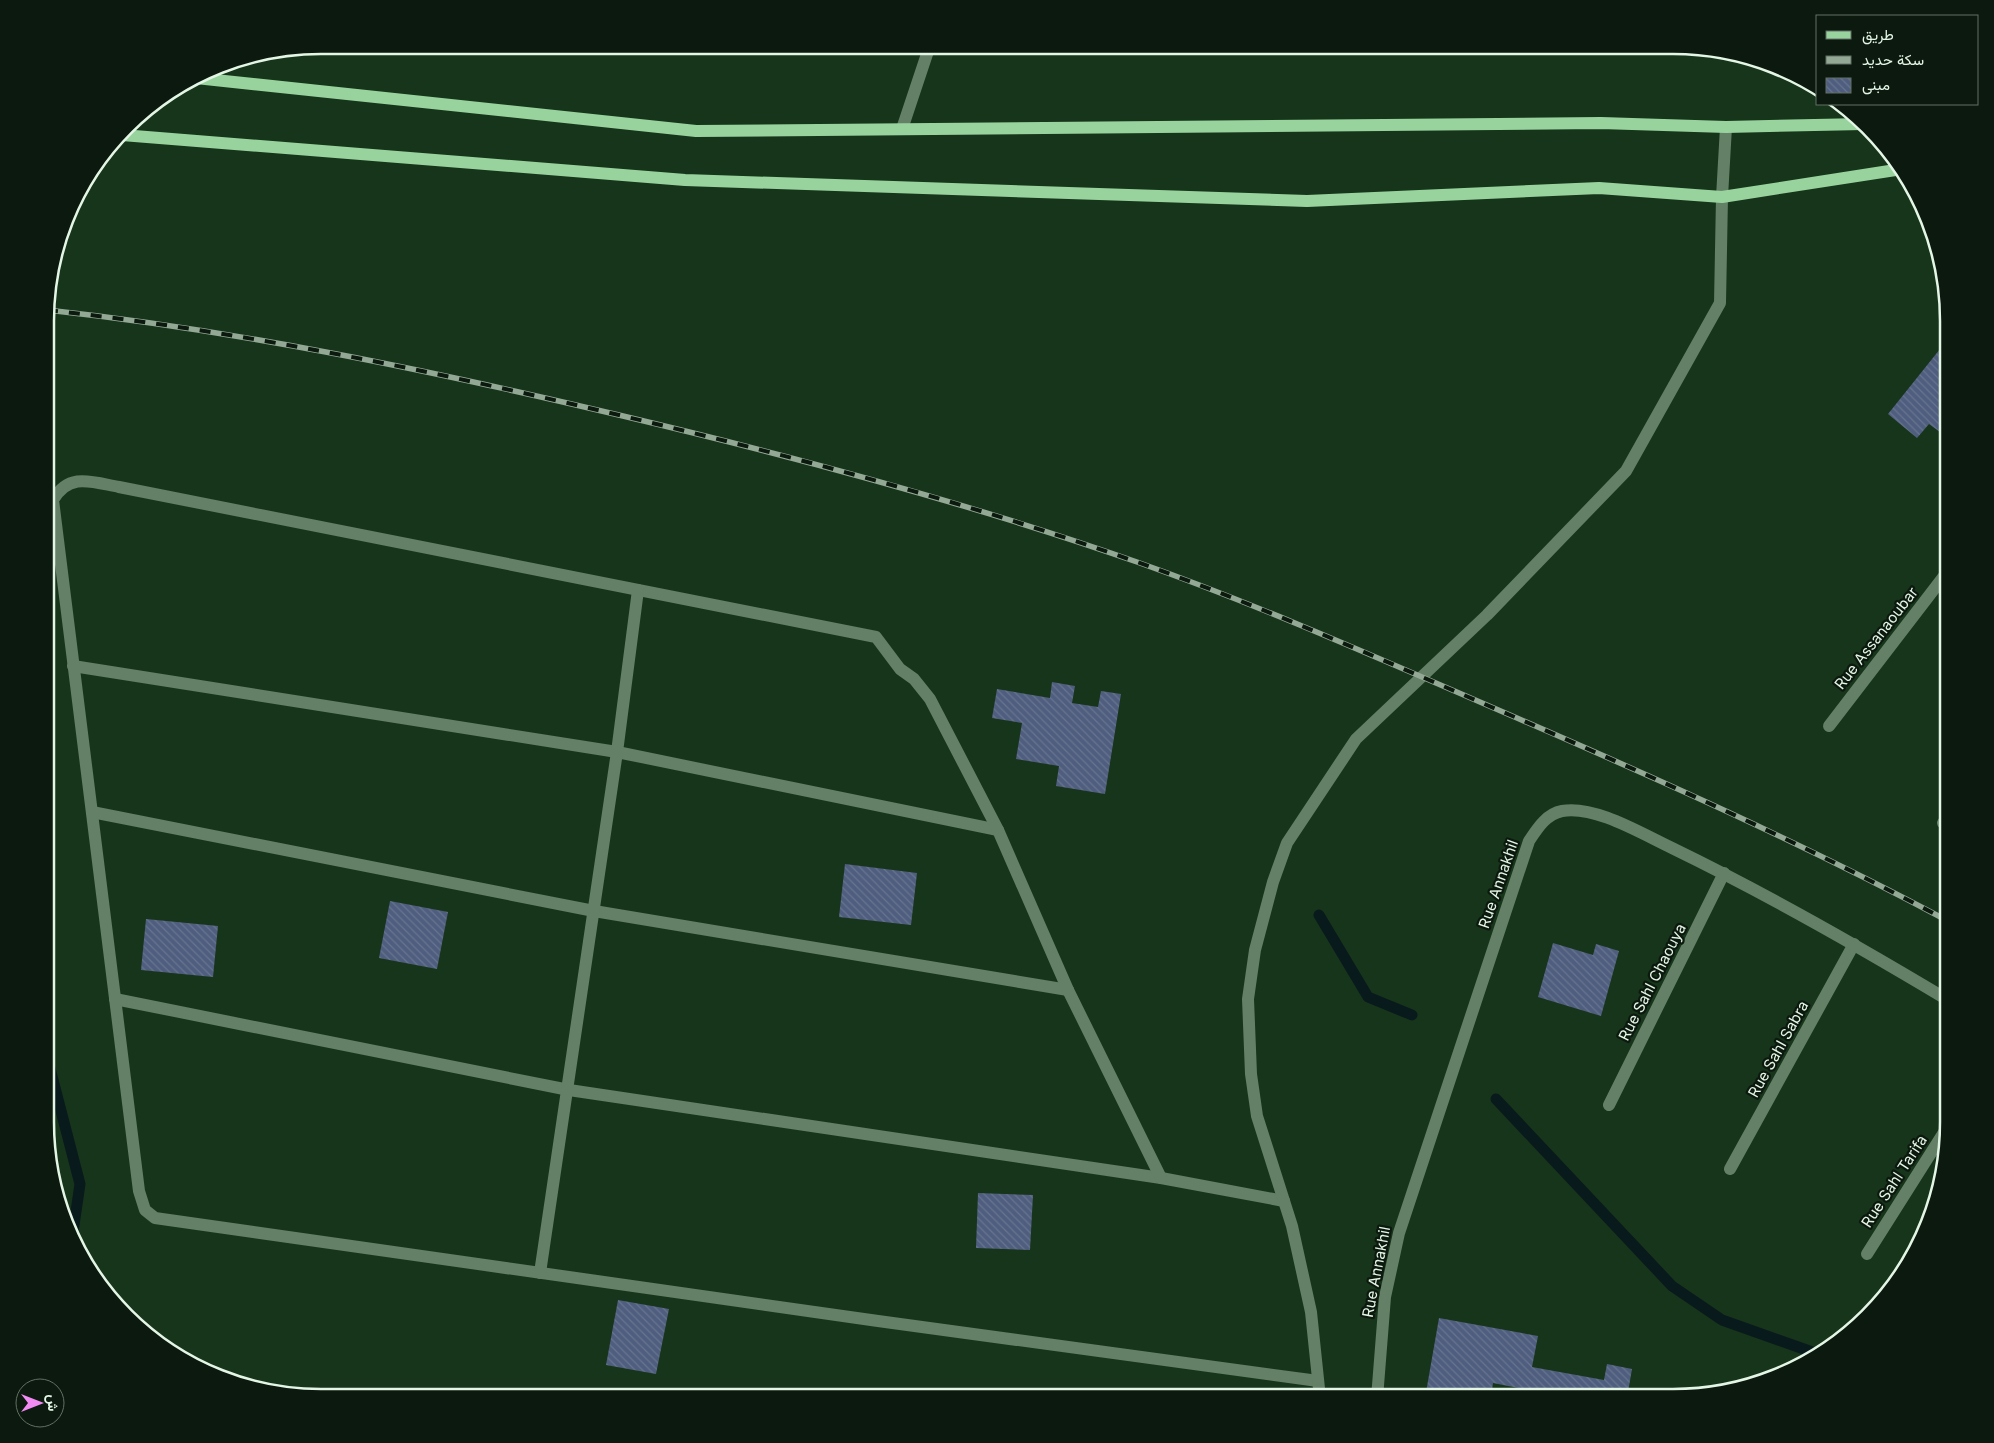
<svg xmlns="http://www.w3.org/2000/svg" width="1994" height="1443" font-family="Inter,Vazirmatn,sans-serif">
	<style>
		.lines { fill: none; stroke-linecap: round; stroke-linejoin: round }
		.stream { stroke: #091a1c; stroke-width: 11 }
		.building { fill: url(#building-back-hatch) }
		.minor { stroke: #648066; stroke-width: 12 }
		.major { stroke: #98d39e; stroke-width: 12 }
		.rail-casing { stroke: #93a995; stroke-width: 5.5 }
		.rail { stroke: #0c190e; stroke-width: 4; stroke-dasharray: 11; stroke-linecap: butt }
		.labels { text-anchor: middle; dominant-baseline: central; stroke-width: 4.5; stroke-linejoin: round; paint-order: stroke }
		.street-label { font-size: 15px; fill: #e4f6e5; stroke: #0c190e }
		.rim { fill: none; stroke: #e4f6e5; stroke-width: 2.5 }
	</style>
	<defs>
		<pattern id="building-back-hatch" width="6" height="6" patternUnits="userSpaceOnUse" patternTransform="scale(1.25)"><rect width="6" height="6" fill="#4f5d7e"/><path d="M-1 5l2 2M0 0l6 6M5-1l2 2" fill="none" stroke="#687590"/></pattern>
	</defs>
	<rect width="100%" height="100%" fill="#17351b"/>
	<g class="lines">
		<!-- stream -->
		<g class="stream">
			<path d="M 1319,915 L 1368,997 L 1412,1015"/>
			<path d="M 47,1057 L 80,1184 L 73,1232"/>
			<path d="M 1496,1099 L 1672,1286 L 1722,1320 L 1818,1354"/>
		</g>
	</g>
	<!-- building -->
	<g class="building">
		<path d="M 1948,339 L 1948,438 L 1929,424 L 1917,438 L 1888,414 Z"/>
		<path d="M 1052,682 L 1075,686 L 1072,703 L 1098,707 L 1101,691 L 1121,694 L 1105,794 L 1056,786 L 1059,766 L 1016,759 L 1022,723 L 992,718 L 997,689 L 1050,698 Z"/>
		<path d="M 845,864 L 917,873 L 911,925 L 839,917 Z"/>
		<path d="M 390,901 L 448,912 L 437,969 L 379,958 Z"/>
		<path d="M 146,919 L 218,926 L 213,977 L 141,970 Z"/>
		<path d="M 1553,943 L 1593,955 L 1596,944 L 1619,951 L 1601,1016 L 1538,997 Z"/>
		<path d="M 978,1193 L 1033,1195 L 1030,1250 L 976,1248 Z"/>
		<path d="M 618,1300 L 669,1309 L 656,1374 L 606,1365 Z"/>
		<path d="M 1439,1318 L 1538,1336 L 1532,1367 L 1604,1380 L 1607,1364 L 1632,1369 L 1627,1398 L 1528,1398 L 1529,1390 L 1493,1383 L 1491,1398 L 1425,1398 Z"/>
	</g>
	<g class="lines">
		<!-- minor -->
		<g class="minor">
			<path d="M 902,129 L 930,45"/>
			<path d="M 73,666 L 617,752 L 998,830"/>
			<path d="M 1829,726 L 1948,571"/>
			<path d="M 92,812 L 594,911 L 1068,990"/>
			<path d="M 1943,823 L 1948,816"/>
			<path d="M 115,999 L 569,1090 L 1161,1178 L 1284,1201"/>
			<path d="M 1609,1105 L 1724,873"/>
			<path d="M 1730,1169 L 1854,944"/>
			<path d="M 1161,1178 L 1068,990 L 998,830 L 930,699 L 914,679 L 900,669 L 876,637 L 119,487 C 92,482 69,472 53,500 L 139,1191 L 145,1210 L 155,1218 L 878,1321 L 1318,1381"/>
			<path d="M 1867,1254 L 1948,1126"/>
			<path d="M 540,1273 L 617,752 L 638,590"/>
			<path d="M 1320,1398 L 1311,1312 L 1292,1226 L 1257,1116 L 1251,1074 L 1248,999 L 1255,950 L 1273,882 L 1287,843 L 1356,739 L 1487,615 L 1626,471 L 1720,303 L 1722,197 L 1726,127"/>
			<path d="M 1377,1398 L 1385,1297 L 1399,1233 L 1529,841 C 1537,829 1546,814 1562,811 C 1595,805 1642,834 1672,848 C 1767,894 1858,946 1948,1000"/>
		</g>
		<!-- major -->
		<g class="major">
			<path d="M 196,78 L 696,131 L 1601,123 L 1726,127 L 1863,124"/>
			<path d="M 122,135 L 685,180 L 1307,201 L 1599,188 L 1722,197 L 1902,169"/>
		</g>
		<defs>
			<path id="rail" d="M 47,310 C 241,331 433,371 623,416 C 796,457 969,503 1137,562 C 1264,607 1387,662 1510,715 C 1658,779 1806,845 1948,921"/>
		</defs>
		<!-- rail casing -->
		<use href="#rail" class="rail-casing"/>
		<!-- rail -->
		<use href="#rail" class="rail"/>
	</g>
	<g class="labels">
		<!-- street labels -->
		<g class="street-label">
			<text transform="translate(1876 638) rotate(-52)">Rue Assanaoubar</text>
			<text transform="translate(1498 884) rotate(-71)">Rue Annakhil</text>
			<text transform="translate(1652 982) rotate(-63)">Rue Sahl Chaouya</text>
			<text transform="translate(1778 1049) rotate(-61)">Rue Sahl Sabra</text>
			<text transform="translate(1894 1181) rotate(-57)">Rue Sahl Tarifa</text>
			<text transform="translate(1376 1272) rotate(-79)">Rue Annakhil</text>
		</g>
	</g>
	<!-- crop -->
	<path d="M0 0H1994V1443H0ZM321 54H1673A267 267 0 0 1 1940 321V1122A267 267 0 0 1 1673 1389H321A267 267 0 0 1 54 1122V321A267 267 0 0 1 321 54Z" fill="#0c190e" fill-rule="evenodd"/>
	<path class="rim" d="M321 54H1673A267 267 0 0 1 1940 321V1122A267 267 0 0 1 1673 1389H321A267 267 0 0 1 54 1122V321A267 267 0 0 1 321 54Z"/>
	<!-- legend -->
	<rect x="1816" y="15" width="162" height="90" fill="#0c190e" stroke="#627164"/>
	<rect x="1826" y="31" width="25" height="8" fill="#98d39e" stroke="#627164"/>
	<text x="1862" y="40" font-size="15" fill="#e4f6e5">طريق</text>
	<rect x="1826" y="56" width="25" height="8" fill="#93a995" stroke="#627164"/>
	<text x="1862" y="65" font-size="15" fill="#e4f6e5">سكة حديد</text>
	<rect x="1826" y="78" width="25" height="15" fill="url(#building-back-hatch)" stroke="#627164"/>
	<text x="1862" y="90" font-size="15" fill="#e4f6e5">مبنى</text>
	<!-- north arrow -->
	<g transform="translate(40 1403) rotate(90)"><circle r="24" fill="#0c190e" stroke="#627164"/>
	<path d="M0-4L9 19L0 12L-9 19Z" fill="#f28af3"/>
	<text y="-8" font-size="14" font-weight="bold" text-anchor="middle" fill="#e4f6e5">ش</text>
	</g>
</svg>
